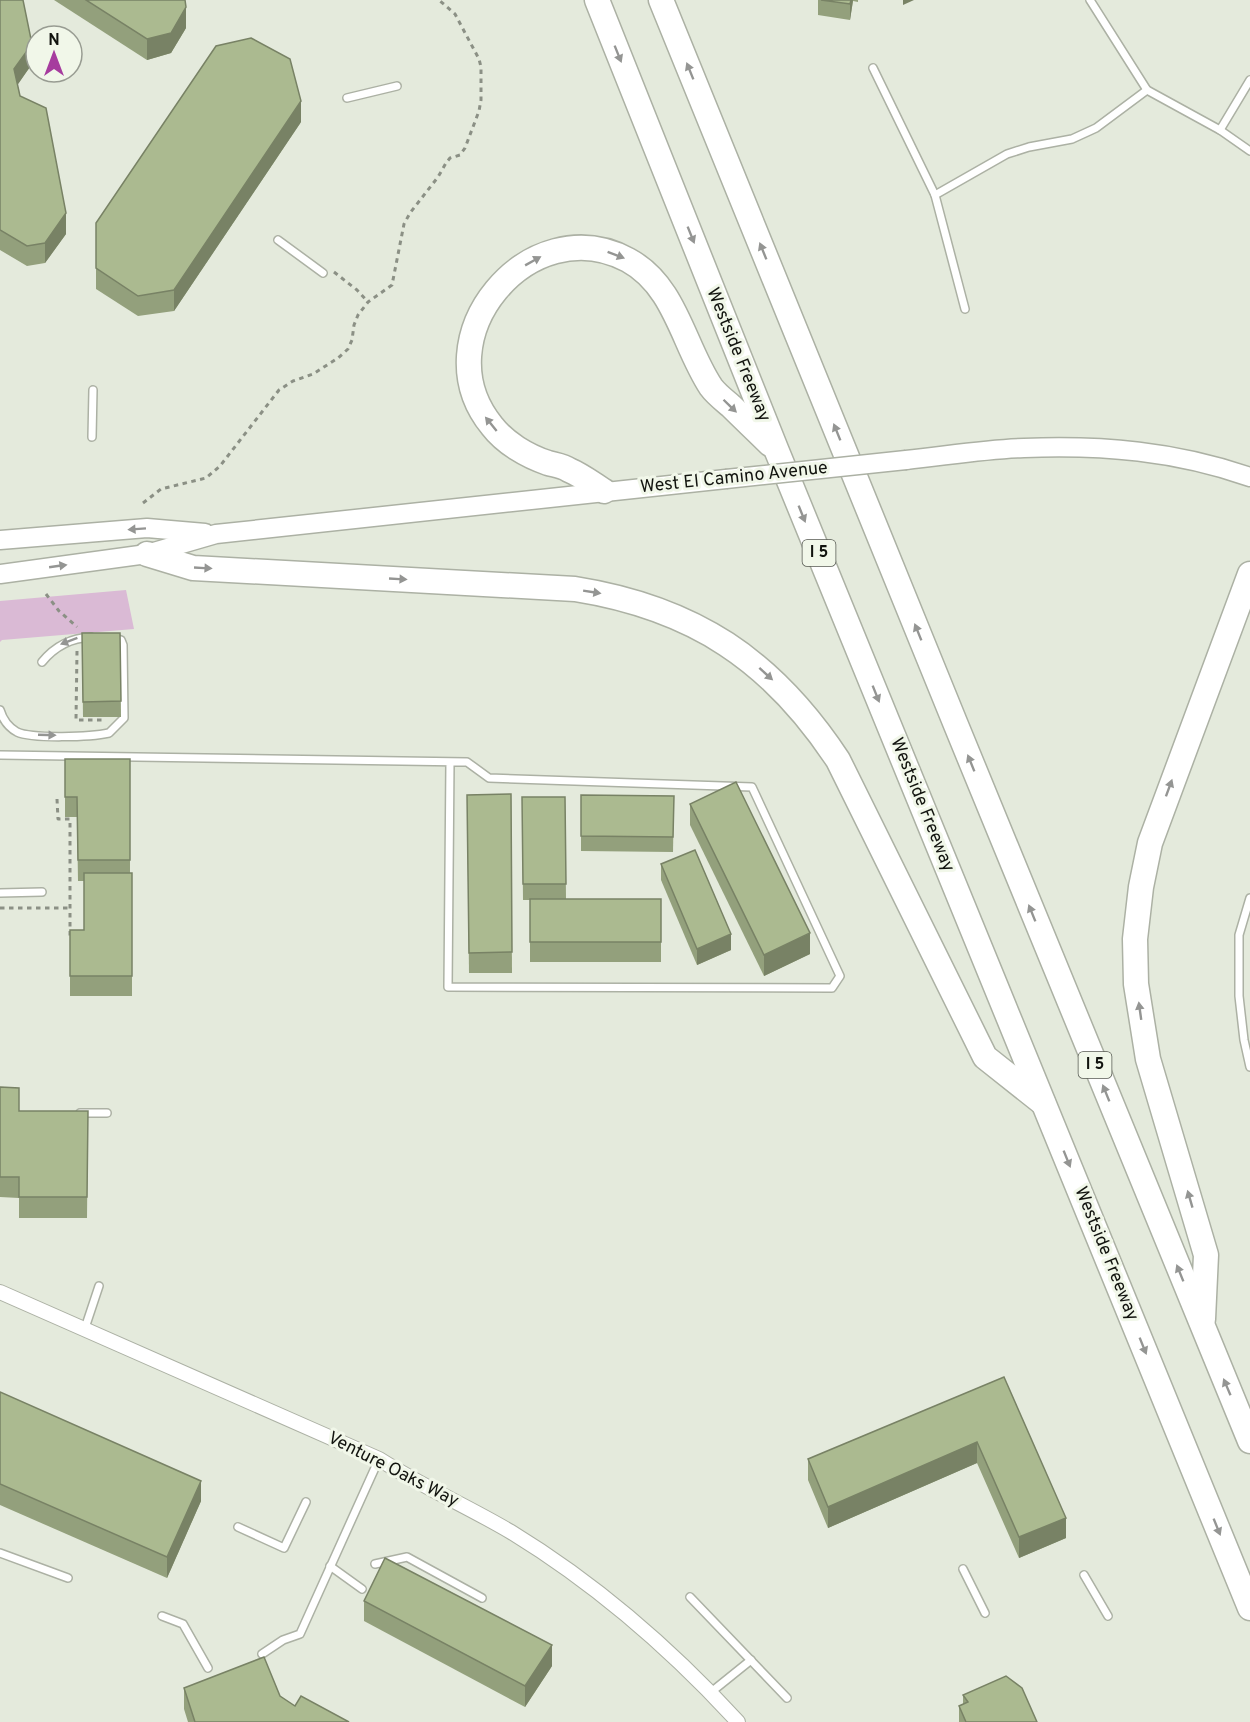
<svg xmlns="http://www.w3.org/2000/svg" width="1250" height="1722" font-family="Overpass,sans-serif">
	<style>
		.green { fill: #dabad5 }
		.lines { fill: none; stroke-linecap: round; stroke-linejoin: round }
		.lane-casing { stroke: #acb1a4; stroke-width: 10 }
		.street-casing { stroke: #acb1a4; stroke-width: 16 }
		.secondary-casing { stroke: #acb1a4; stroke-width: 21 }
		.highway-casing { stroke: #acb1a4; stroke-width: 27 }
		.path { stroke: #8b9085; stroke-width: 3; stroke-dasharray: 4.5 4.5; stroke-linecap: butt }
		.lane { stroke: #fff; stroke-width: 7 }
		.street { stroke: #fff; stroke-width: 14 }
		.secondary { stroke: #fff; stroke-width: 18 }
		.highway { stroke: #fff; stroke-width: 24 }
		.secondary-bridge-casing { stroke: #acb1a4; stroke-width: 21; stroke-linecap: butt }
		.secondary-bridge { stroke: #fff; stroke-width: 18 }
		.wall { fill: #93a07c }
		.shaded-wall { fill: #788265 }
		.building { fill: #abba90; stroke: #788265; stroke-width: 1.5 }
		.oneway { fill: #949593 }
		.labels { text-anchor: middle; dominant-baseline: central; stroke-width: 6; stroke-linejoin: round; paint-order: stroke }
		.shield { fill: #f1f7e9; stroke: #555850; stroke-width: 1.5 }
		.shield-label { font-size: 16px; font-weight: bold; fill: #12140f }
		.street-label { font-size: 18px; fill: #12140f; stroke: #f1f7e9 }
	</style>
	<rect width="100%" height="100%" fill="#e4eadc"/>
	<!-- green -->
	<path class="green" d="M 126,590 L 134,629 L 2,640 L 0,642 L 0,601 Z"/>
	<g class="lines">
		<defs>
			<g id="lane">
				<path d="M 1090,0 L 1147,90 L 1220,130 L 1250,151"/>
				<path d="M 873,68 L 935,195 L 965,309"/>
				<path d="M 347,98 L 397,86"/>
				<path d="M 1220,130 L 1250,80"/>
				<path d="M 935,195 L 1007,154 L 1029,147 L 1072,139 L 1096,128 L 1147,90"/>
				<path d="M 278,240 L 323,273"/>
				<path d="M 92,437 L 93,390"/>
				<path d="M 42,662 C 55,646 70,638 91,637"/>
				<path d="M 0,710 C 3,720 8,727 17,732 C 32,739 91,737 109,733 L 124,718 L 123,645 L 121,640 L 114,638"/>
				<path d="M 0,755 L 467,762 L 489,778 L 752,787 L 840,976 L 832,988 L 448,987 L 450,762"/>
				<path d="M 0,893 L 42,892"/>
				<path d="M 1250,898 L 1239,935 L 1239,996 L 1244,1040 L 1250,1067"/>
				<path d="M 80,1113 L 107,1113"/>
				<path d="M 84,1331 L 99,1286"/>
				<path d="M 238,1527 L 284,1548 L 306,1502"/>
				<path d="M 0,1553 L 68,1578"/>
				<path d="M 375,1564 L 407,1557 L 482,1598"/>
				<path d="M 330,1566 L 362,1589"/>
				<path d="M 963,1569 L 985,1613"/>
				<path d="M 1084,1575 L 1108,1616"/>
				<path d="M 690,1597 L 787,1698"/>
				<path d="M 162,1616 L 183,1624 L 208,1668"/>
				<path d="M 262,1654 L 283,1640 L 300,1634 L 379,1459"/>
				<path d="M 710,1693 L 751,1660"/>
			</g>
			<path id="street" d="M 0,1292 L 379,1459 C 421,1486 467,1506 511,1532 C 596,1584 671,1649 738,1722"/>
			<g id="secondary">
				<path d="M 906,460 C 945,456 985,449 1024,448 C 1103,445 1175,451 1250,477"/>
				<path d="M 0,540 L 147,528 L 205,533"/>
				<path d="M 0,574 L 147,554 L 216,534 L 726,479"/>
			</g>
			<g id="highway">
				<path d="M 597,0 L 776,449 L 1250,1608"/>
				<path d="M 661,0 L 956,725 L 1250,1441"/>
				<path d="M 604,491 C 593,484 581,475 569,470 C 563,466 555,465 548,463 C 527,456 505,443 492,426 C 420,338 530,207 628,260 C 676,286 683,345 711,387 C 716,394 724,400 731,406 C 744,419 757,431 770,444"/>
				<path d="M 147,554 L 193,568 L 575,589 C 694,608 772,660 838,760 L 985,1057 L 1043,1103"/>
				<path d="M 1203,1319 L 1206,1255 L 1148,1059 L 1136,984 L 1135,939 L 1141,887 L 1150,843 L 1250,574"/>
			</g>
		</defs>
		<!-- lane casing -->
		<use href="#lane" class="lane-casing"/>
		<!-- street casing -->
		<use href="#street" class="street-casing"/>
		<!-- secondary casing -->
		<use href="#secondary" class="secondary-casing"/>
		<!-- highway casing -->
		<use href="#highway" class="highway-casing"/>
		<!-- path -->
		<g class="path">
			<path d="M 334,272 L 357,290 L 368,302"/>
			<path d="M 143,503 L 161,489 L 206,478 L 220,466 L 279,390 L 293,381 L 313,374 L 338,358 L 348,349 L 352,340 L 354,325 L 358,315 L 368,302 L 392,285 L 404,224 L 410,213 L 438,177 L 446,163 L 450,158 L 460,155 L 465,148 L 479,111 L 481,100 L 481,67 L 479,59 L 455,14 L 439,0"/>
			<path d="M 46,594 L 59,611 L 77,627"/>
			<path d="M 77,651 L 76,720 L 105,720"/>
			<path d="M 57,799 L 58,819 L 70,819 L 70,940"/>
			<path d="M 0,908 L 70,908"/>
		</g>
		<!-- lane -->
		<use href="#lane" class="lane"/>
		<!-- street -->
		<use href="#street" class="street"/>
		<!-- secondary -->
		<use href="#secondary" class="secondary"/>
		<!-- highway -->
		<use href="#highway" class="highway"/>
		<defs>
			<path id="secondary-bridge" d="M 726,479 L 906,460"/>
		</defs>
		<!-- secondary-bridge casing -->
		<use href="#secondary-bridge" class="secondary-bridge-casing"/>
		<!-- secondary-bridge -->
		<use href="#secondary-bridge" class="secondary-bridge"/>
	</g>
	<!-- wall -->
	<g class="wall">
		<path d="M 0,0 L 32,64 L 17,85 L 20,96 L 66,234 L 45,263 L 27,266 L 0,250 Z"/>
		<path d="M 54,0 L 185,0 L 186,28 L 171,53 L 147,60 Z"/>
		<path d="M 818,0 L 858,0 L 858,2 L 853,1 L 850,20 L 818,15 Z"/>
		<path d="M 301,122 L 174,311 L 138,316 L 96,289 L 96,223 Z"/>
		<path d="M 82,633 L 120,633 L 121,717 L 83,717 Z"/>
		<path d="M 65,759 L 130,759 L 130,873 L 132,873 L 132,996 L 70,996 L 70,930 L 84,930 L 84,881 L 78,881 L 77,817 L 65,817 Z"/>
		<path d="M 511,794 L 512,973 L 469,973 L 467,795 Z"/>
		<path d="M 581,795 L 674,796 L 673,852 L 581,851 Z"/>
		<path d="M 522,797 L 565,797 L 566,899 L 661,899 L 661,962 L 530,962 L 530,900 L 523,900 Z"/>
		<path d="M 690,804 L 810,954 L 764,976 L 690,825 Z"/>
		<path d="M 661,864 L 731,950 L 697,965 L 661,880 Z"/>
		<path d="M 0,1087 L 19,1111 L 88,1111 L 87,1218 L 19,1218 L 19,1198 L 0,1197 Z"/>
		<path d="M 1004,1377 L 1066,1538 L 1019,1558 L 977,1463 L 828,1528 L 808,1480 L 808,1459 Z"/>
		<path d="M 0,1392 L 201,1501 L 167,1578 L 0,1505 Z"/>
		<path d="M 364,1601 L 552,1666 L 525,1707 L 364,1621 Z"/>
		<path d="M 184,1688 L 280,1696 L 295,1706 L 349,1722 L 188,1722 L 184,1709 Z"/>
		<path d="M 963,1695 L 1037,1722 L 959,1722 L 959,1706 L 963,1704 Z"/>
	</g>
	<!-- shaded-wall -->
	<g class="shaded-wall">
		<path d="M 851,0 L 853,0 L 850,20 L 850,4 Z"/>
		<path d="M 903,0 L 914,0 L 903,5 Z"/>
		<path d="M 186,7 L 186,28 L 171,53 L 147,60 L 147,39 Z"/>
		<path d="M 32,44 L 32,64 L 14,90 L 14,69 Z"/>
		<path d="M 301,101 L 301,122 L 174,311 L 174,290 Z"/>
		<path d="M 66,213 L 66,234 L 45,263 L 45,243 Z"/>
		<path d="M 810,933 L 810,954 L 764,976 L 764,955 Z"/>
		<path d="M 731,934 L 731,950 L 697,965 L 697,949 Z"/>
		<path d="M 977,1442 L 977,1463 L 828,1528 L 828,1507 Z"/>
		<path d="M 201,1481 L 201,1501 L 167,1578 L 167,1557 Z"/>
		<path d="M 1066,1518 L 1066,1538 L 1019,1558 L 1019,1537 Z"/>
		<path d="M 552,1645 L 552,1666 L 525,1707 L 525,1686 Z"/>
	</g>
	<!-- building -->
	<g class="building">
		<path d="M 0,0 L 23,0 L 32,44 L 14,69 L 20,96 L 46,108 L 66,213 L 45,243 L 27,246 L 0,230 Z"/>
		<path d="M 86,0 L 185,0 L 186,7 L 171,33 L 147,39 Z"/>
		<path d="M 821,0 L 851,0 L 850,4 Z"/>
		<path d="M 251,38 L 290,59 L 301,101 L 174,290 L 138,296 L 96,268 L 96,223 L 216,46 Z"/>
		<path d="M 82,633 L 120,633 L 121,701 L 83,702 Z"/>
		<path d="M 65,759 L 130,759 L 130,860 L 78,860 L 77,797 L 65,797 Z"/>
		<path d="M 736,782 L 810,933 L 764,955 L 690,804 Z"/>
		<path d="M 511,794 L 512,952 L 469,953 L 467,795 Z"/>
		<path d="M 581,795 L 674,796 L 673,837 L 581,836 Z"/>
		<path d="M 522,797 L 565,797 L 566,884 L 523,884 Z"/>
		<path d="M 695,850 L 731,934 L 697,949 L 661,864 Z"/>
		<path d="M 84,873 L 132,873 L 132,976 L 70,976 L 70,930 L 84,930 Z"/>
		<rect x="530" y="899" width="131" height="43"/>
		<path d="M 0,1087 L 19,1088 L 19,1111 L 88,1111 L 87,1197 L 19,1197 L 19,1177 L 0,1177 Z"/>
		<path d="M 1004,1377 L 1066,1518 L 1019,1537 L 977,1442 L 828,1507 L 808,1459 Z"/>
		<path d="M 0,1392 L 201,1481 L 167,1557 L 0,1484 Z"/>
		<path d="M 385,1558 L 552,1645 L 525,1686 L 364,1601 Z"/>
		<path d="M 264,1657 L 280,1696 L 295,1706 L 301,1696 L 349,1722 L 195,1722 L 184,1688 Z"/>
		<path d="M 1006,1676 L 1022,1688 L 1037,1722 L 966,1722 L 959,1706 L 968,1702 L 963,1695 Z"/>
	</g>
	<!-- one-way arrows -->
	<defs><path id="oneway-solid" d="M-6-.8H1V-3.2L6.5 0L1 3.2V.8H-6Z" transform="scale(1.5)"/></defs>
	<g class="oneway">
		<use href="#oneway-solid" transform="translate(618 54) rotate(68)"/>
		<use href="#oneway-solid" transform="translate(690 71) rotate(-112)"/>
		<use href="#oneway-solid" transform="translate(691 235) rotate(68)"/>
		<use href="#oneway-solid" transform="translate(763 251) rotate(-112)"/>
		<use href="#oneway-solid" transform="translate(616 255) rotate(21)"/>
		<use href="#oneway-solid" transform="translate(533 261) rotate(-29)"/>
		<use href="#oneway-solid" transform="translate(730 406) rotate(44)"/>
		<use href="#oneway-solid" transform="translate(491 424) rotate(-129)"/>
		<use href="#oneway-solid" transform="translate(837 432) rotate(-112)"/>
		<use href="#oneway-solid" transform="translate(802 514) rotate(68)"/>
		<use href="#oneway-solid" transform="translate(137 529) rotate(176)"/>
		<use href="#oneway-solid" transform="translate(58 566) rotate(-8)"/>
		<use href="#oneway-solid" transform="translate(203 568) rotate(3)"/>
		<use href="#oneway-solid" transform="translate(398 579) rotate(3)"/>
		<use href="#oneway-solid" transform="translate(592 592) rotate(9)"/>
		<use href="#oneway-solid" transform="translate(918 632) rotate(-112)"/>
		<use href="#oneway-solid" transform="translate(69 641) rotate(159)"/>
		<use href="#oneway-solid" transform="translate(766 674) rotate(42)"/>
		<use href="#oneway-solid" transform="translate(876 694) rotate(68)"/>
		<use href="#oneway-solid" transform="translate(47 735) rotate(2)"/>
		<use href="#oneway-solid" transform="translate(971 763) rotate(-112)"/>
		<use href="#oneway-solid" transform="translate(1169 788) rotate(-70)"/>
		<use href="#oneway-solid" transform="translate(1032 913) rotate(-112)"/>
		<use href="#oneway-solid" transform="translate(1140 1011) rotate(-98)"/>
		<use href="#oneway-solid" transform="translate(1106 1093) rotate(-112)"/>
		<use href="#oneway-solid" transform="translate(1067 1159) rotate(68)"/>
		<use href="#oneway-solid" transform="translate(1190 1199) rotate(-106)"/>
		<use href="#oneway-solid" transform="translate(1180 1273) rotate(-112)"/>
		<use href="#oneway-solid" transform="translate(1143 1346) rotate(68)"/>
		<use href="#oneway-solid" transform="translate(1227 1387) rotate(-113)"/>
		<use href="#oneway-solid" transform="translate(1217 1527) rotate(68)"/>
	</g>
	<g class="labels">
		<!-- shield labels -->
		<g class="shield">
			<rect x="802.5" y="540" width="33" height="26" rx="4.5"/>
			<rect x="1078.5" y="1052" width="33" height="26" rx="4.5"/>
		</g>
		<g class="shield-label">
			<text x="819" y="553">I 5</text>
			<text x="1095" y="1065">I 5</text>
		</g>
		<!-- street labels -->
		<g class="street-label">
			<text transform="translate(738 355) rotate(68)">Westside Freeway</text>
			<text transform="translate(734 478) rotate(-6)">West El Camino Avenue</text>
			<text transform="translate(922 805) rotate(68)">Westside Freeway</text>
			<text transform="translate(1106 1254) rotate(68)">Westside Freeway</text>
			<text transform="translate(393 1470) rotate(27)">Venture Oaks Way</text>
		</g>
	</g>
	<!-- north arrow -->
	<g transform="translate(54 54)"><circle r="28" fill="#f1f7e9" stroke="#989c92" stroke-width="1.5"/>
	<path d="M0-4.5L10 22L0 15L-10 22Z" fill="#a63c9e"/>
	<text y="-9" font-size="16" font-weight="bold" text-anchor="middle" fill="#12140f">N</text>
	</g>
</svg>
